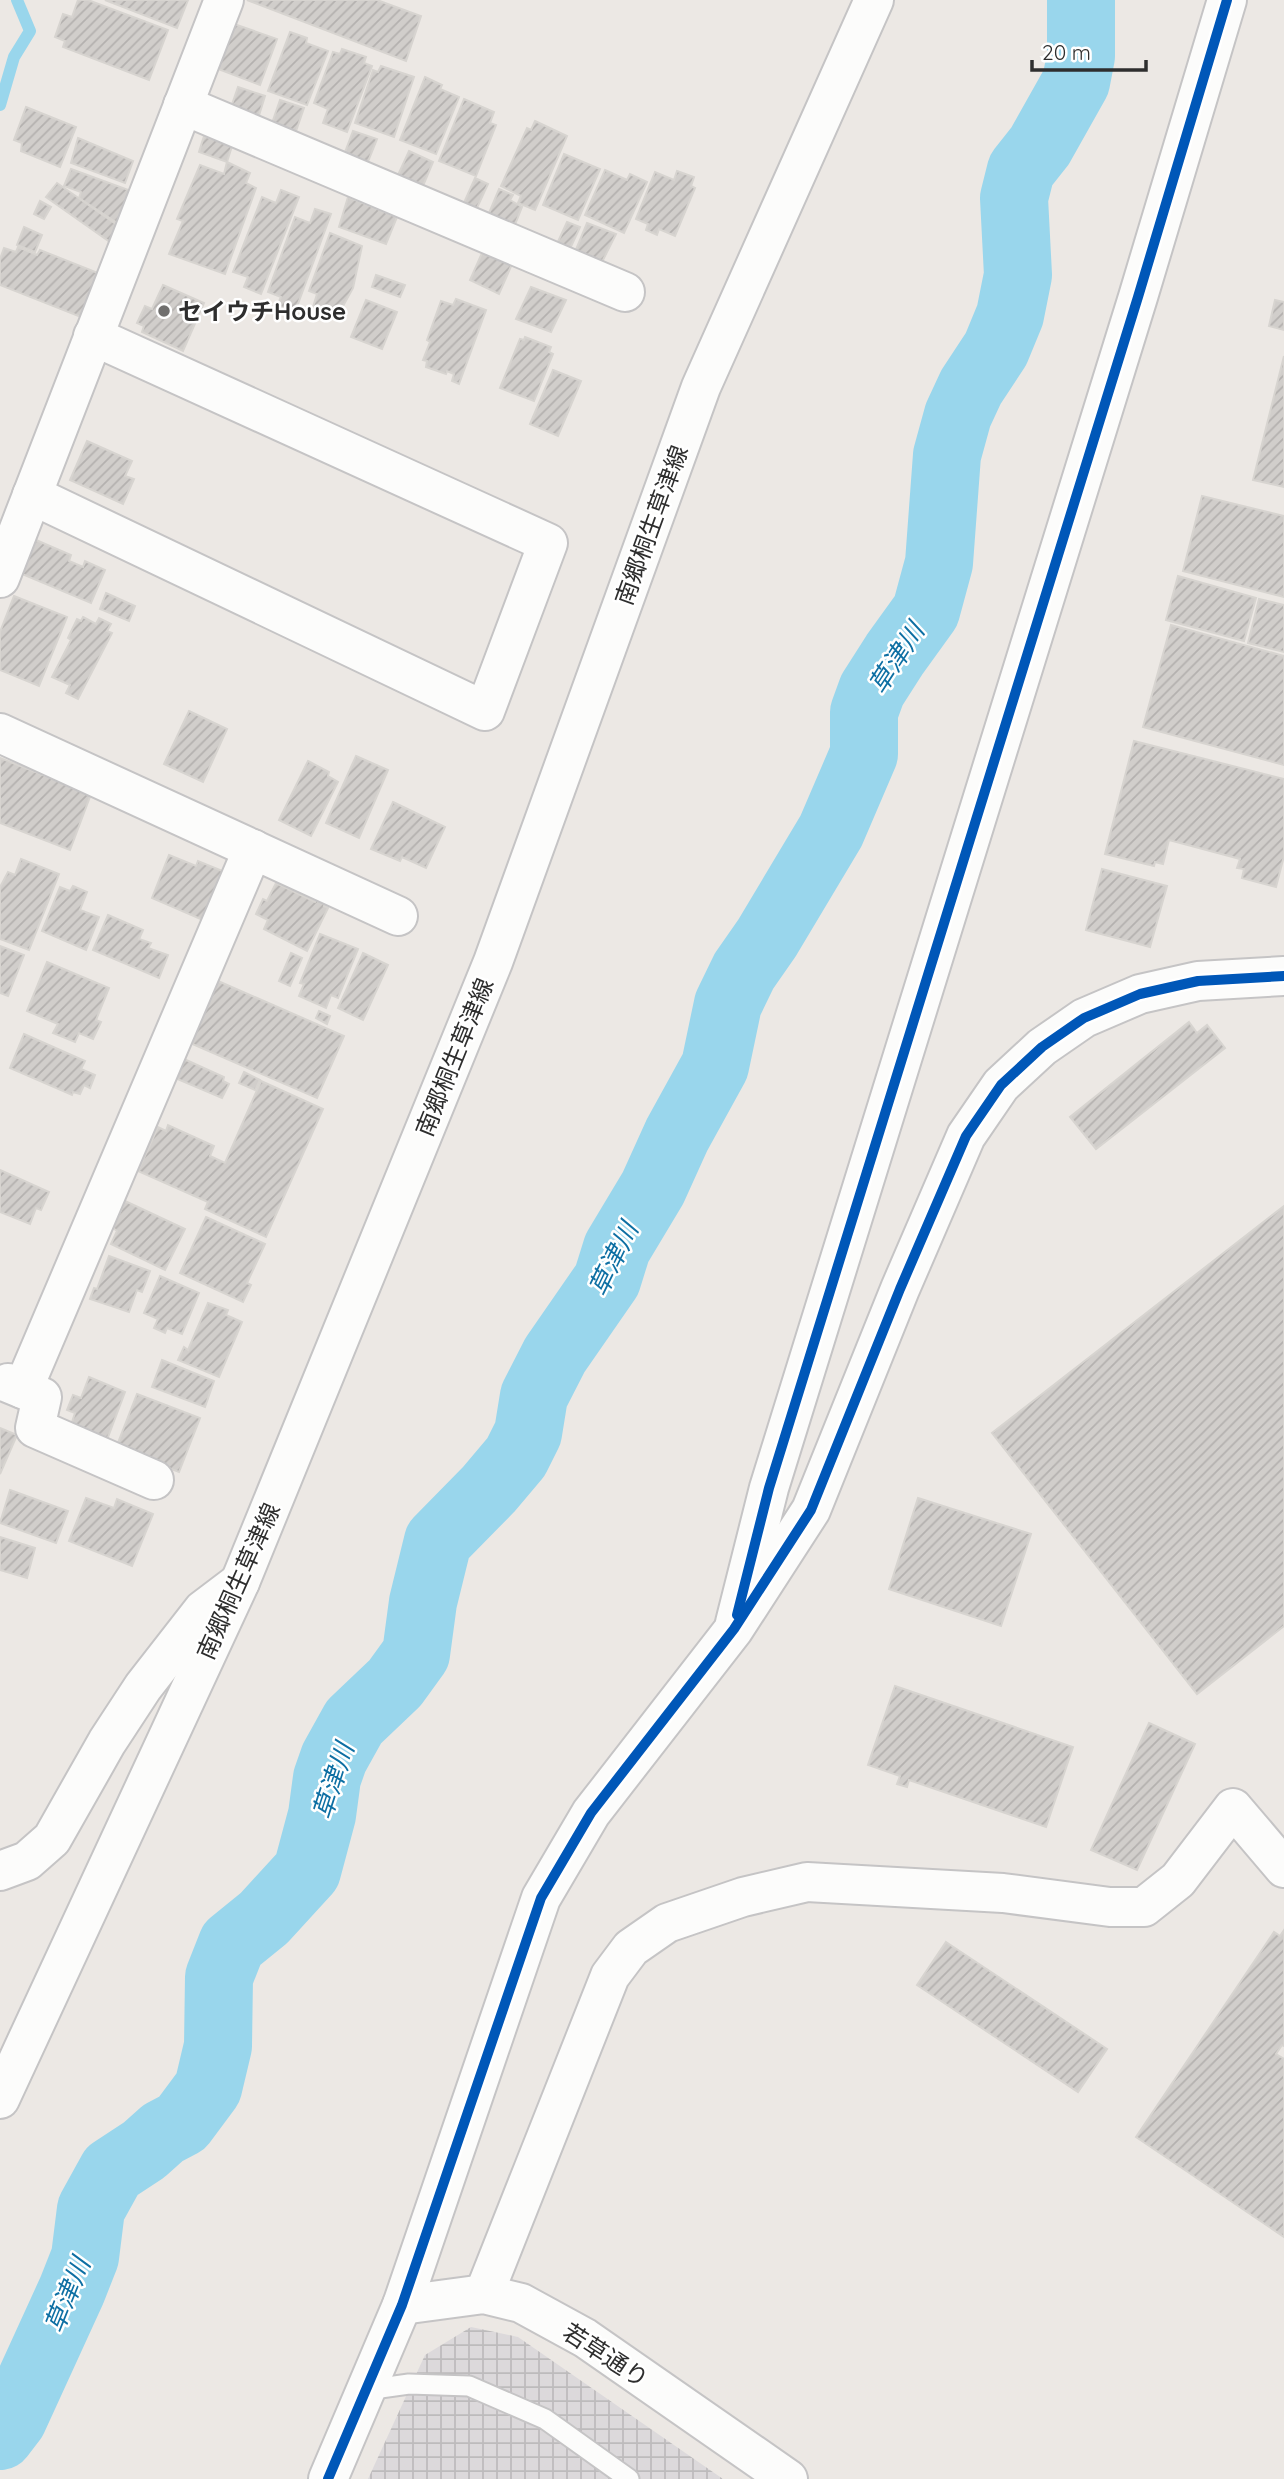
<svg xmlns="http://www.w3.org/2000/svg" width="1284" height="2479" font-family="Quicksand,'Noto Sans JP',sans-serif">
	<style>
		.industrial { fill: url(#industrial-grid) }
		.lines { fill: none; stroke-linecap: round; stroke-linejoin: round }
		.stream { stroke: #99d6ec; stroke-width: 12 }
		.river { stroke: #99d6ec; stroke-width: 68 }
		.building { fill: url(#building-hatch); stroke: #d7d4d0; stroke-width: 2 }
		.lane-casing { stroke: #c5c4c5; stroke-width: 23 }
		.street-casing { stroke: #c5c4c5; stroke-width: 42 }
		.secondary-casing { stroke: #c5c4c5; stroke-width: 42 }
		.lane { stroke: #fcfcfb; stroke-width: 19 }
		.street { stroke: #fcfcfb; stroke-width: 38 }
		.secondary { stroke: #fcfcfb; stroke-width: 38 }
		.cycleway-casing { stroke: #fff; stroke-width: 15 }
		.cycleway { stroke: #0057b8; stroke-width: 10 }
		.poi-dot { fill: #706f6e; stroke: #fff; stroke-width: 2.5 }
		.labels { text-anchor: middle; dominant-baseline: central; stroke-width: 5; stroke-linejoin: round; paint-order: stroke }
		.poi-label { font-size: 24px; font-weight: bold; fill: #2e2e2e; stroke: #fff; text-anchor: start }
		.street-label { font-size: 24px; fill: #2e2e2e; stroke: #fff }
		.water-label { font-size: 26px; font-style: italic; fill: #0d6fa3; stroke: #fff }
	</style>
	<defs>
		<pattern id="industrial-grid" width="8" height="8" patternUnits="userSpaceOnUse" patternTransform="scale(1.75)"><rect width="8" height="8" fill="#dcd9db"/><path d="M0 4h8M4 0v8" fill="none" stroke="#bdbbbc"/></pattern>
		<pattern id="building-hatch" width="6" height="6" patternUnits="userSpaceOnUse" patternTransform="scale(1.75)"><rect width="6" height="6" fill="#d1cecb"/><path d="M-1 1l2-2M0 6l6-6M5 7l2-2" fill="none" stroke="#b4b1af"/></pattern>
	</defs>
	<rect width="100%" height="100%" fill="#ece8e4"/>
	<!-- industrial -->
	<path class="industrial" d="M 471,2327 L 518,2337 L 723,2479 L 368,2479 L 425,2355 Z"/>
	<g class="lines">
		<!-- stream -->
		<path class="stream" d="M 0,105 L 14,57 L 30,31 L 17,0"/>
		<!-- river -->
		<path class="river" d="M 0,2436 L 13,2419 L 72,2290 L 85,2257 L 91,2209 L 112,2171 L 144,2150 L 163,2133 L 182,2123 L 208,2088 L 218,2046 L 219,1977 L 232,1944 L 264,1918 L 307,1871 L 322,1815 L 327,1778 L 334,1758 L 354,1722 L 395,1683 L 416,1654 L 423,1602 L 438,1541 L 489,1489 L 516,1457 L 528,1433 L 534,1396 L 555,1355 L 607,1280 L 617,1248 L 653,1188 L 677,1135 L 715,1066 L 728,1004 L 744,971 L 767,938 L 831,831 L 864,754 L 864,712 L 872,690 L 895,654 L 926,611 L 939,563 L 947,455 L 958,415 L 971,387 L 996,349 L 1010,315 L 1018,275 L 1014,198 L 1021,170 L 1040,146 L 1076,82 L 1081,56 L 1081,0"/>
	</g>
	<!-- building -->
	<g class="building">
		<path d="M 78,0 L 88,0 L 168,30 L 149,80 L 63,47 L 65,41 L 55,37 L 63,14 L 72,17 Z"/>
		<path d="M 105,0 L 188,0 L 177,28 Z"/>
		<path d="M 247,0 L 377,0 L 421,16 L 406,61 Z"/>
		<path d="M 234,24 L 277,39 L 260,85 L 218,69 Z"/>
		<path d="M 290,32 L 307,38 L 306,43 L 328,51 L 307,105 L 268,91 Z"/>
		<path d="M 342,49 L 366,57 L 364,63 L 372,66 L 347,132 L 323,123 L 328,109 L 314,103 L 333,52 L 340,54 Z"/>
		<path d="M 381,66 L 414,77 L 394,137 L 355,123 L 373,70 L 378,72 Z"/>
		<path d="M 425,77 L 442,85 L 440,89 L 459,97 L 436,154 L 400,140 Z"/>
		<path d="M 238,87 L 265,96 L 257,122 L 229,113 Z"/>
		<path d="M 464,99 L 494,112 L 490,123 L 496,125 L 476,176 L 439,161 Z"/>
		<path d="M 280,100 L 304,108 L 295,134 L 271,126 Z"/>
		<path d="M 26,107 L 76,127 L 60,167 L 21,151 L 22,143 L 14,140 Z"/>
		<path d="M 535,121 L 567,136 L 535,210 L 518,203 L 521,196 L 501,186 L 527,128 L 531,130 Z"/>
		<path d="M 353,131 L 377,139 L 367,164 L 344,155 Z"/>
		<path d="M 204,136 L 232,146 L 227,162 L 199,152 Z"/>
		<path d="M 78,138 L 133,161 L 125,183 L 71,163 Z"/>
		<path d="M 409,151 L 433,162 L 423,186 L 398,175 Z"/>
		<path d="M 564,154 L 600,169 L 578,220 L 543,205 Z"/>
		<path d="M 227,162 L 250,173 L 246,183 L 256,188 L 225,274 L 169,254 L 183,221 L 177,219 L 200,165 L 224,174 Z"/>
		<path d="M 71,169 L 134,192 L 122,226 L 79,198 L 81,192 L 64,186 Z"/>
		<path d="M 605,170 L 627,180 L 630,174 L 647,182 L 624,233 L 585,215 Z"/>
		<path d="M 677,171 L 694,177 L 691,186 L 695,188 L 675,236 L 659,229 L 657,235 L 646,230 L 648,224 L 636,219 L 655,172 L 674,180 Z"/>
		<path d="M 475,178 L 488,184 L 476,210 L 463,205 Z"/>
		<path d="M 57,183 L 120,227 L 110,242 L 46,197 Z"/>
		<path d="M 499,189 L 513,195 L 510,200 L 522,207 L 514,227 L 487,218 Z"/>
		<path d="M 281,190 L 299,197 L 261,294 L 244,287 L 248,277 L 233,272 L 262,197 L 276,203 Z"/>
		<path d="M 348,197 L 397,217 L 386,244 L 339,227 Z"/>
		<path d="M 40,201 L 51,207 L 44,219 L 34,214 Z"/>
		<path d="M 315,209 L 331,214 L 295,312 L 277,306 L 281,297 L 268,292 L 295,217 L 310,223 Z"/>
		<path d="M 567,222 L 580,227 L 569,251 L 556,246 Z"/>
		<path d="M 587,223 L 616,234 L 601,264 L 575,252 Z"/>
		<path d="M 24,227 L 42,235 L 35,252 L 17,245 Z"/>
		<path d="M 330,233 L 362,246 L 353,288 L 337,317 L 313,307 L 317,294 L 309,291 Z"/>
		<path d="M 18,247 L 37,255 L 40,250 L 103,275 L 86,319 L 0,285 L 0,259 L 4,248 L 16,252 Z"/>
		<path d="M 482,253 L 512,264 L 499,294 L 470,280 Z"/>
		<path d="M 376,275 L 405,285 L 400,297 L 372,287 Z"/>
		<path d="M 163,285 L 204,303 L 183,351 L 142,332 L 144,326 L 137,323 L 145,306 L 152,309 Z"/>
		<path d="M 531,287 L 566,300 L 551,332 L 516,319 Z"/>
		<path d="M 456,299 L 486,310 L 459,384 L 452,381 L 454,374 L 447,371 L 446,374 L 426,367 L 427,361 L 423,360 L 430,342 L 427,340 L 441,301 L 453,305 Z"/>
		<path d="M 366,300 L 397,312 L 382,349 L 351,337 Z"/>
		<path d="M 1275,300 L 1284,302 L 1284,330 L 1269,326 Z"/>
		<path d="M 525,337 L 551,347 L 549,352 L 553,354 L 534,401 L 500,388 L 520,339 L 524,340 Z"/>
		<path d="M 1284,356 L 1284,487 L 1253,480 Z"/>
		<path d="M 553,370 L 581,381 L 558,436 L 530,424 Z"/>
		<path d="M 87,441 L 132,461 L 125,476 L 134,479 L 123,504 L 70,480 Z"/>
		<path d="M 1202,496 L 1284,516 L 1284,597 L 1183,571 Z"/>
		<path d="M 36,540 L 71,555 L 69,561 L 83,567 L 85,561 L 105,570 L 91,603 L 22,574 Z"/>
		<path d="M 1178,576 L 1256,598 L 1244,641 L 1166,620 Z"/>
		<path d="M 106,593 L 135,606 L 129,621 L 100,609 Z"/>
		<path d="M 14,596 L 67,617 L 39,686 L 0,670 L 0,632 Z"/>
		<path d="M 1259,599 L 1284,605 L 1284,652 L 1248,643 Z"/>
		<path d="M 83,617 L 96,624 L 99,618 L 111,624 L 107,631 L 112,633 L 78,699 L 66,693 L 70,685 L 52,677 L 71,640 L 68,638 L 77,619 L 81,621 Z"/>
		<path d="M 1171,625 L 1284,656 L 1284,765 L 1143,727 Z"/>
		<path d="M 189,711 L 227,729 L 203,782 L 164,764 Z"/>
		<path d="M 1134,741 L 1284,779 L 1284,856 L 1276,887 L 1242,878 L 1244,869 L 1237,868 L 1240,859 L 1169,840 L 1163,864 L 1155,862 L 1154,866 L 1105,854 Z"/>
		<path d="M 356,756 L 388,770 L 359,838 L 326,823 Z"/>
		<path d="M 0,758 L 91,794 L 70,850 L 0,823 Z"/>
		<path d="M 308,761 L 329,772 L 328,776 L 338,782 L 311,836 L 279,820 Z"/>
		<path d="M 393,802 L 445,827 L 426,868 L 402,857 L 400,861 L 371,849 Z"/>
		<path d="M 169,855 L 196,866 L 198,861 L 225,872 L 205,921 L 152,898 Z"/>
		<path d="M 21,859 L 59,874 L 29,950 L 0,939 L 0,887 L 8,872 L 15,875 Z"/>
		<path d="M 1102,869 L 1167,886 L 1150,947 L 1086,930 Z"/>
		<path d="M 276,883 L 315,902 L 319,895 L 327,900 L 324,906 L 328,908 L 307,951 L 264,929 L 268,920 L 256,914 L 263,899 L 267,901 Z"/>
		<path d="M 73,886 L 87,892 L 80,910 L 99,917 L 86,950 L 42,931 L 60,887 L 70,891 Z"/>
		<path d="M 108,915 L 143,930 L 139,939 L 151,943 L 148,948 L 168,955 L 159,978 L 93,950 Z"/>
		<path d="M 320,934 L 358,949 L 338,998 L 331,995 L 326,1008 L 299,996 L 304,984 L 300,983 Z"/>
		<path d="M 0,946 L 24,955 L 8,996 L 0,993 Z"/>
		<path d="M 291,953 L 302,958 L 290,986 L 279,981 Z"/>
		<path d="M 363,953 L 388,965 L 363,1020 L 338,1008 Z"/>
		<path d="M 47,962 L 109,988 L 96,1020 L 101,1022 L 93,1039 L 79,1033 L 75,1042 L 53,1033 L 58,1024 L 27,1011 Z"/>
		<path d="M 218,981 L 344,1036 L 317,1098 L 190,1043 Z"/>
		<path d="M 319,1011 L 330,1016 L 327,1024 L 316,1018 Z"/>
		<path d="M 1189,1022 L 1197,1033 L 1207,1025 L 1225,1048 L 1096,1149 L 1070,1117 Z"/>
		<path d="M 24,1034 L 85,1061 L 81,1069 L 95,1075 L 90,1088 L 84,1085 L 80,1094 L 73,1092 L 72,1095 L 10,1068 Z"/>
		<path d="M 184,1059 L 224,1077 L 223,1081 L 229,1084 L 222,1098 L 175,1078 Z"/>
		<path d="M 244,1072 L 260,1080 L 255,1090 L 239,1083 Z"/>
		<path d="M 261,1081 L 323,1109 L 266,1237 L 205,1209 L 208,1202 L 138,1171 L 158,1127 L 166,1131 L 168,1125 L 214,1146 L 210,1156 L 225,1163 Z"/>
		<path d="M 0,1170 L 49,1192 L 41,1210 L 36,1208 L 30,1224 L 0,1212 Z"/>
		<path d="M 125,1201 L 185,1229 L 165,1270 L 111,1244 L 117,1231 L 113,1228 Z"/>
		<path d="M 1284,1206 L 1284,1626 L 1197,1694 L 992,1433 Z"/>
		<path d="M 206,1217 L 265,1244 L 247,1283 L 251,1285 L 243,1302 L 180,1273 Z"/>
		<path d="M 109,1256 L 150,1271 L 142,1292 L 137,1290 L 129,1312 L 90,1299 L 94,1288 L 97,1289 Z"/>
		<path d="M 160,1276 L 199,1293 L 182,1334 L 167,1328 L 165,1333 L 154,1328 L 158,1319 L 144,1313 Z"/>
		<path d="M 208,1303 L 228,1310 L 226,1315 L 242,1322 L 219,1377 L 178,1360 L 184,1347 L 188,1350 Z"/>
		<path d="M 162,1360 L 214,1381 L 205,1407 L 152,1387 Z"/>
		<path d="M 89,1377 L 125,1392 L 105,1445 L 69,1431 L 75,1413 L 67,1410 L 73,1395 L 81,1398 Z"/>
		<path d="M 137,1394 L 200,1418 L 179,1472 L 116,1448 Z"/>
		<path d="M 0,1428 L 17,1435 L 0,1474 Z"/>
		<path d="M 10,1490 L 68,1511 L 56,1543 L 0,1523 Z"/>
		<path d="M 86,1498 L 114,1508 L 117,1499 L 153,1514 L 132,1566 L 69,1541 Z"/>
		<path d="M 918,1498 L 1031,1534 L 1001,1626 L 889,1589 Z"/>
		<path d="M 0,1537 L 35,1548 L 27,1578 L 0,1570 Z"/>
		<path d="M 895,1686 L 1073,1747 L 1046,1827 L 909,1780 L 907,1787 L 897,1784 L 900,1776 L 868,1765 Z"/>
		<path d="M 1149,1723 L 1195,1744 L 1137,1870 L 1091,1850 Z"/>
		<path d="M 1284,1930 L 1284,2046 L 1282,2045 L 1276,2054 L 1284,2059 L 1284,2237 L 1136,2137 L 1274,1932 L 1280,1936 Z"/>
		<path d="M 946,1942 L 1107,2049 L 1078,2092 L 917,1985 Z"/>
	</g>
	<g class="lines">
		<defs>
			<path id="lane" d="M 366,2390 L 409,2384 L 469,2386 L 545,2419 L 629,2479"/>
			<g id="street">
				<path d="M 183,105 L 625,292"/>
				<path d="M 32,495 L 485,711 L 548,543 L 93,336"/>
				<path d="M 0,578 L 224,0"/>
				<path d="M 0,733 L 398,916"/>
				<path d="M 8,1383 L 42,1397 L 35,1428 L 154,1480"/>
				<path d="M 23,1389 L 253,849"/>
				<path d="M 735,1623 L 769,1488 L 1138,297 L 1227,0"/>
				<path d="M 0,1871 L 27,1861 L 52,1839 L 107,1742 L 143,1687 L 203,1610 L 240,1582"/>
				<path d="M 484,2294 L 610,1976 L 631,1948 L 667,1923 L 743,1897 L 807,1882 L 1003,1893 L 1110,1907 L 1144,1907 L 1178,1880 L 1233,1808 L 1284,1868"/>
			</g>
			<g id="secondary">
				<path d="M 0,2099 L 240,1582 L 493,962 L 701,387 L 874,0"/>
				<path d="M 402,2305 L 484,2294 L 521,2303 L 585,2338 L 788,2479"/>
				<path d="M 328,2479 L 402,2305 L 541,1898 L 591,1813 L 734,1629 L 811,1510 L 900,1289 L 966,1136 L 1001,1085 L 1042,1047 L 1084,1018 L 1140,994 L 1198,981 L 1284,976"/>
			</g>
		</defs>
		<!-- lane casing -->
		<use href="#lane" class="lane-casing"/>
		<!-- street casing -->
		<use href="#street" class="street-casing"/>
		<!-- secondary casing -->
		<use href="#secondary" class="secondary-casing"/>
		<!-- lane -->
		<use href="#lane" class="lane"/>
		<!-- street -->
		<use href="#street" class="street"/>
		<!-- secondary -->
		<use href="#secondary" class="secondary"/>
		<defs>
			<g id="cycleway">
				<path d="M 737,1615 L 769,1488 L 1138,297 L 1227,0"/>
				<path d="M 328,2479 L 402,2305 L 541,1898 L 591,1813 L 734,1629 L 811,1510 L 900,1289 L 966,1136 L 1001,1085 L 1042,1047 L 1084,1018 L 1140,994 L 1198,981 L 1284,976"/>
			</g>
		</defs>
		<!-- cycleway casing -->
		<use href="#cycleway" class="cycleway-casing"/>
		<!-- cycleway -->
		<use href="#cycleway" class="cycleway"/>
	</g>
	<!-- markers -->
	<circle class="poi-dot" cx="164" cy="311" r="7"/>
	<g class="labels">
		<!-- poi labels -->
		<g class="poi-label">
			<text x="178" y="311">セイウチHouse</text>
		</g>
		<!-- street labels -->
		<g class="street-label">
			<text transform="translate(651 525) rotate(-70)">南郷桐生草津線</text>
			<text transform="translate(454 1057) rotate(-68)">南郷桐生草津線</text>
			<text transform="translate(238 1581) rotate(-66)">南郷桐生草津線</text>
			<text transform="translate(606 2355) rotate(33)">若草通り</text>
		</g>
		<!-- water labels -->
		<g class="water-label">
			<text transform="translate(896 658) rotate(-57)">草津川</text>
			<text transform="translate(613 1259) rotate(-64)">草津川</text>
			<text transform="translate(333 1781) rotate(-72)">草津川</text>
			<text transform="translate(67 2295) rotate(-68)">草津川</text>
		</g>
	</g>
	<!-- scale -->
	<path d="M1032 60v10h114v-10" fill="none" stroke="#2e2e2e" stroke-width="3.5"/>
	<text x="1042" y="60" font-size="21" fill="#2e2e2e" stroke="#ffffff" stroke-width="5" paint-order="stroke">20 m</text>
</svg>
